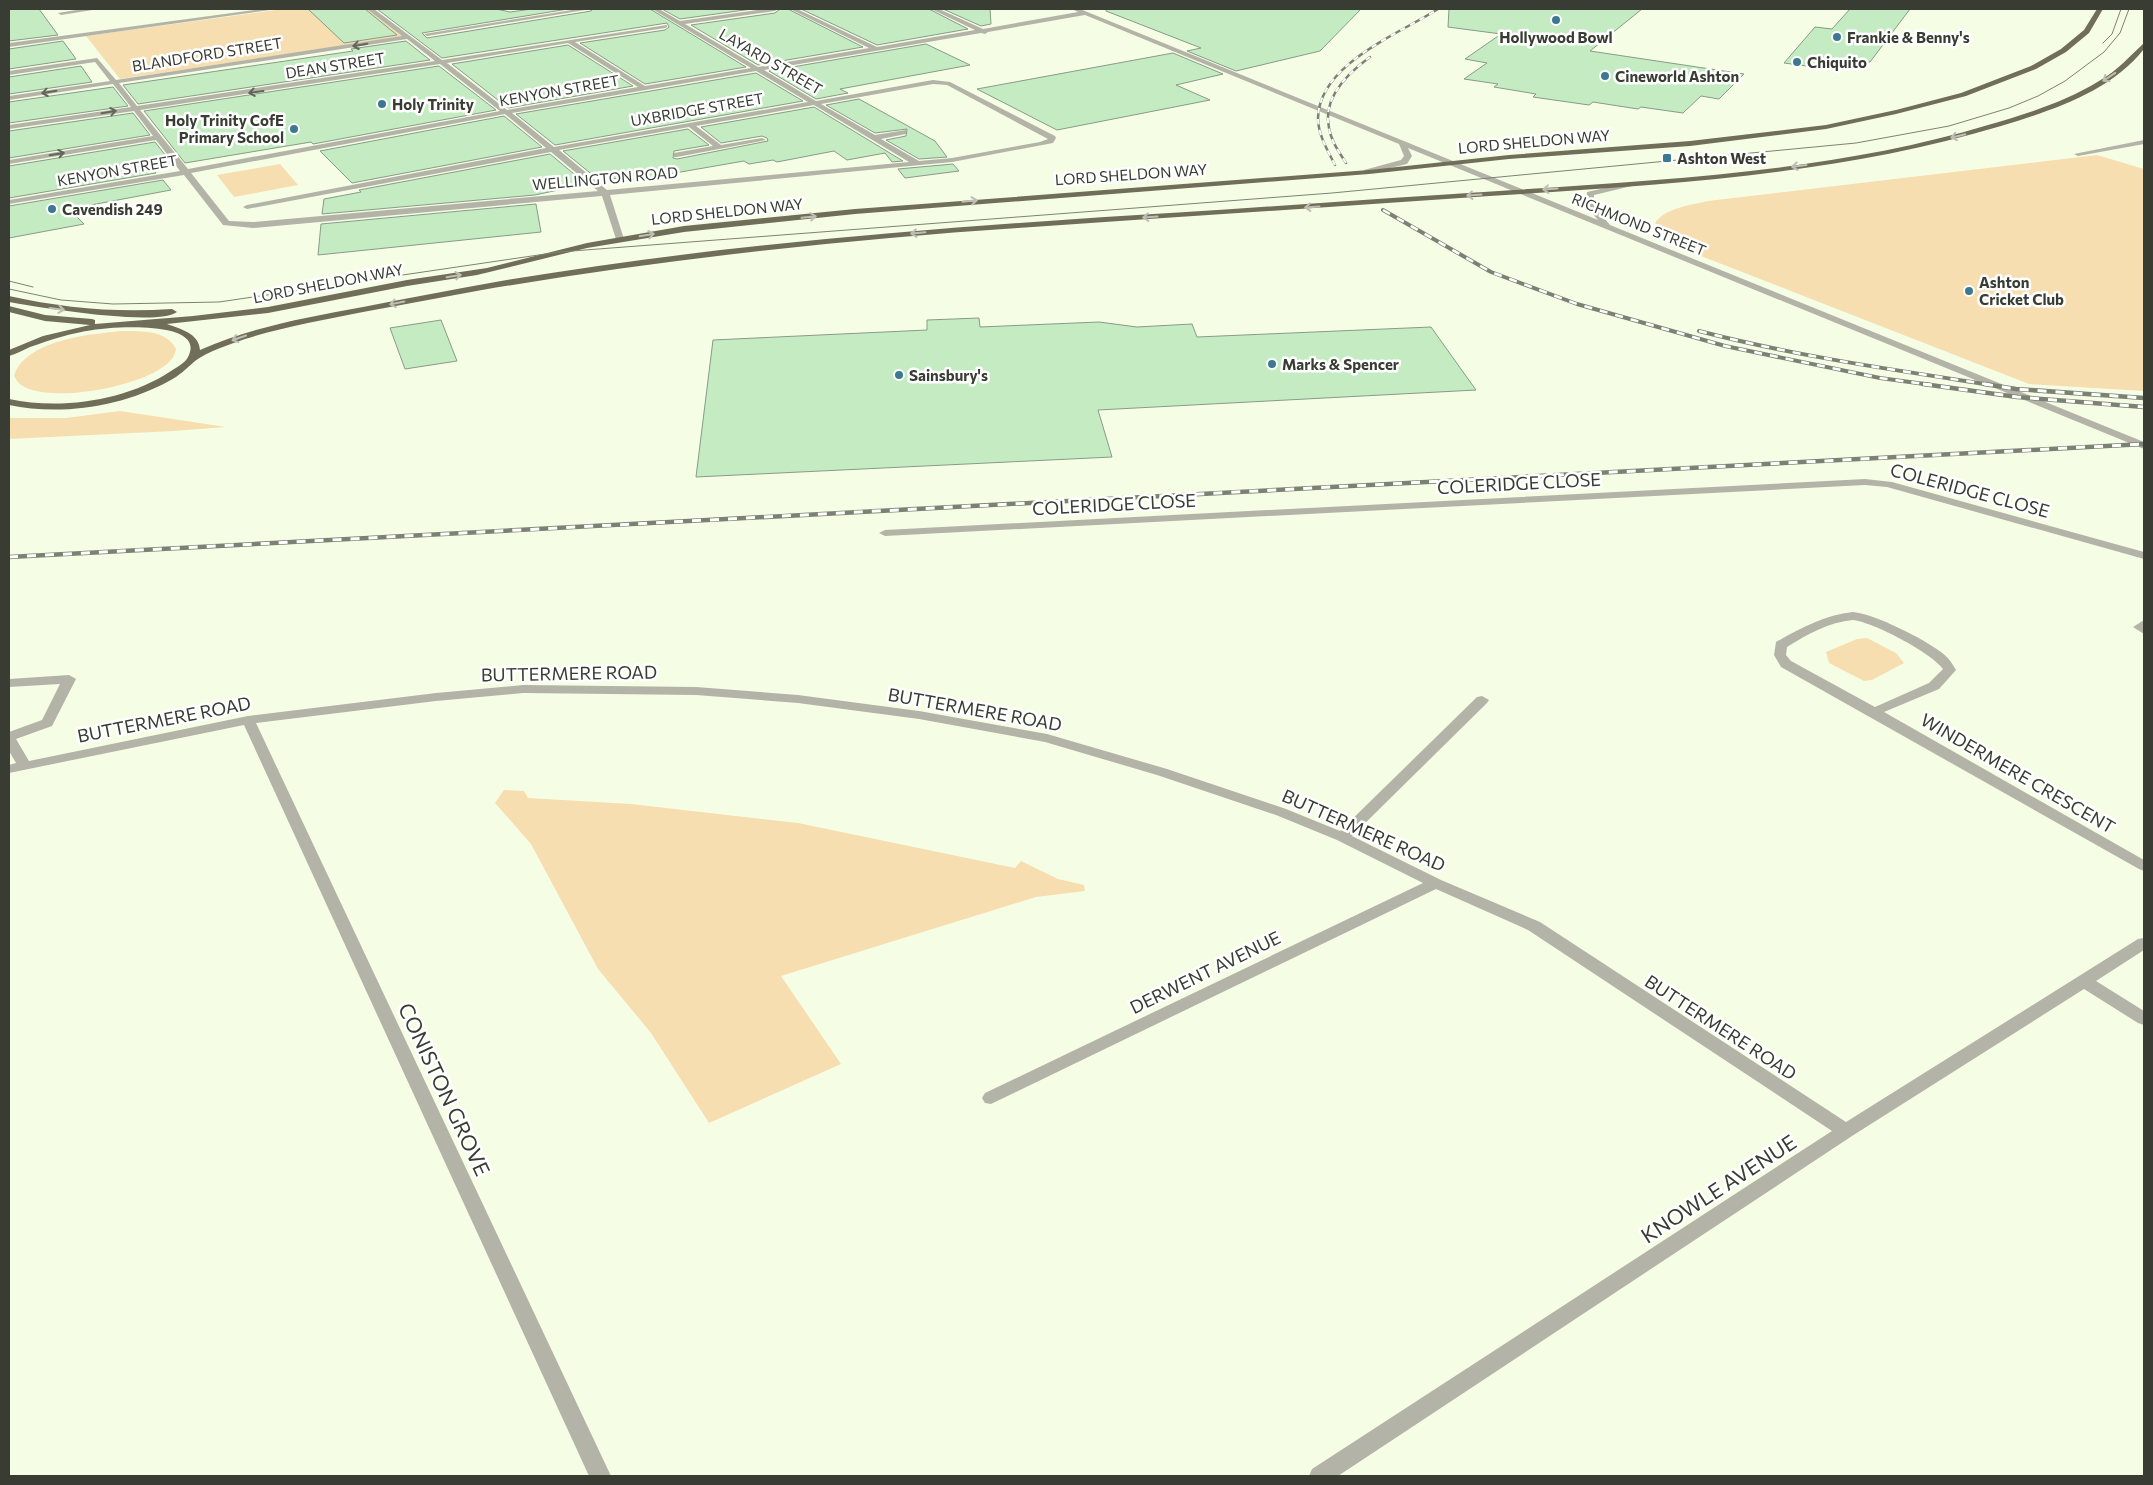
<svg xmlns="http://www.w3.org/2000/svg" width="2153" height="1485" font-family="Commissioner,sans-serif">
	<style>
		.green { fill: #f6deb1 }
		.building { fill: #c5ebc3; stroke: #889b87 }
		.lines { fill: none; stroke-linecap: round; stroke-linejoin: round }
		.minor { fill: #b4b3a8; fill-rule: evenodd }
		.trunk { fill: #706e58; fill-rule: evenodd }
		.tram { stroke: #7c8273; stroke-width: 1 }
		.rail-far2-casing { stroke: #7c8273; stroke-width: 2.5 }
		.rail-far1-casing { stroke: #7c8273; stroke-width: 4 }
		.rail-casing { stroke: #7c8273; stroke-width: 4.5 }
		.rail-far2 { stroke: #fff; stroke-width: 2; stroke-dasharray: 5.5; stroke-linecap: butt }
		.rail-far1 { stroke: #fff; stroke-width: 2.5; stroke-dasharray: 8; stroke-linecap: butt }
		.rail { stroke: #fff; stroke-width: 3; stroke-dasharray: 9; stroke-linecap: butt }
		.oneway { stroke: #63665b }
		.oneway2 { stroke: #bfbeb4 }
		.poi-dot { fill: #3c7990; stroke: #fff; stroke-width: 2 }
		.labels { text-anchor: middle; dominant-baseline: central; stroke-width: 5; stroke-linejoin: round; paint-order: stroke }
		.far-poi-label { font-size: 15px; font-weight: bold; fill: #383c32; stroke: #fff; text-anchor: start }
		.far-street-label { font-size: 15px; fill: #383c32; stroke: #fff }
		.street-label { font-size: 18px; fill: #383c32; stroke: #fff }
		.near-street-label { font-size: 21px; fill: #383c32; stroke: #fff }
	</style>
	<rect width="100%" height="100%" fill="#f5fee5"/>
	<!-- green -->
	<g class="green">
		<path d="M 283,9 L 369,9 L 403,37 L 120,79 L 86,36 Z"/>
		<path d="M 2097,155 L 2144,169 L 2144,391 L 2029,384 L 1683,249 L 1670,239 L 1664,231 L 1660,231 L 1655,223 C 1665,208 1691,205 1708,201 Z"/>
		<path d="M 280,164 L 298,185 L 234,197 L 217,175 Z"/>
		<path d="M 122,331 C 141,331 167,330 176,349 C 175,353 174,357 171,360 C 149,386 50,405 21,385 C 18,383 16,379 14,376 C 25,340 90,334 122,331 Z"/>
		<path d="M 120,411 L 226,427 L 174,431 L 9,439 L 9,418 L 66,418 Z"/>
		<path d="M 1867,638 L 1896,653 L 1904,663 L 1872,680 L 1864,681 L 1829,663 L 1826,652 L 1857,639 Z"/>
		<path d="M 504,790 L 524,791 L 528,798 L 631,804 L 798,823 L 1015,868 L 1021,861 L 1058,879 L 1084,885 L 1085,891 L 1036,897 L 781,976 L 841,1064 L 709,1123 L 651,1033 L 598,969 L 531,844 L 495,803 Z"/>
	</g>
	<!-- building -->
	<g class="building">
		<path d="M 9,9 L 39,9 L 58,35 L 9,41 Z"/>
		<path d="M 308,9 L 365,9 L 397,35 L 344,43 Z"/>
		<path d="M 377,9 L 496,9 L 510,12 L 532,9 L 568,9 L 422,33 L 427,38 L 591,11 L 593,9 L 650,9 L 746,67 L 645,84 L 580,43 L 665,30 L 669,27 L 667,23 L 442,58 Z"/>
		<path d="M 662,9 L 752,9 L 680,19 Z"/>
		<path d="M 780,9 L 788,9 L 863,47 L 758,65 L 691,25 L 775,13 Z"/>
		<path d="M 801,9 L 929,9 L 968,29 L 877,45 Z"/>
		<path d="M 943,9 L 990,9 L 991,24 L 981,26 Z"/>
		<path d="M 1106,9 L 1361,9 L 1320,51 L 1236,71 L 1187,51 L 1201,48 L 1106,11 Z"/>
		<path d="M 1449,9 L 1642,9 L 1590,51 L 1744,74 L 1719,99 L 1701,96 L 1683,113 L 1641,107 L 1638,109 L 1593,102 L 1589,105 L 1533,97 L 1536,94 L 1494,87 L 1498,84 L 1464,79 L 1487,63 L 1465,59 L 1501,34 L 1448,27 Z"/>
		<path d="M 1850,9 L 1910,9 L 1870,62 L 1839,58 L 1829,69 L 1784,63 L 1815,27 L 1832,29 Z"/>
		<path d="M 63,41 L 76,59 L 9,69 L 9,49 Z"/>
		<path d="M 406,41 L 430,60 L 138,104 L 123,85 L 353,51 L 351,49 Z"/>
		<path d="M 926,44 L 970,65 L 840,89 L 848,93 L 816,99 L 769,71 Z"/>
		<path d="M 568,45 L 633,86 L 508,108 L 452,64 Z"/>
		<path d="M 1173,53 L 1223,74 L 1176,85 L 1210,100 L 1057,130 L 977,89 Z"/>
		<path d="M 81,66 L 92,82 L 9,94 L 9,77 Z"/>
		<path d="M 439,66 L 496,110 L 313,144 L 311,142 L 185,163 L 144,111 Z"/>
		<path d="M 756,73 L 803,101 L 555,145 L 516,114 Z"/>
		<path d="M 113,87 L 128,106 L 9,123 L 9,102 Z"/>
		<path d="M 859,99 L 935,141 L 947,157 L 919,159 L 886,140 L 906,136 L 907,129 L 875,133 L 826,105 Z"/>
		<path d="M 814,107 L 903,161 L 892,162 L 885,153 L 847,160 L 834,151 L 777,162 L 773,160 L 749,164 L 744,161 L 623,182 L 618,178 L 600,181 L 563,151 L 688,129 L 709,145 L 674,151 L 673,158 L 677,159 L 768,141 L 767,138 L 762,136 L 721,143 L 701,127 Z"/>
		<path d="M 133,113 L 150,135 L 9,158 L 9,131 Z"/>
		<path d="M 504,116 L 542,147 L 352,183 L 320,151 Z"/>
		<path d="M 155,142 L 173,165 L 152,168 L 156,173 L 9,198 L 9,166 Z"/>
		<path d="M 550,154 L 586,184 L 535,195 L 322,214 L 324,199 L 361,192 L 359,190 Z"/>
		<path d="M 953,164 L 959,171 L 905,178 L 898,169 Z"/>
		<path d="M 163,180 L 171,190 L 91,205 L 96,212 L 76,216 L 84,224 L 9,238 L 9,206 Z"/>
		<path d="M 536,204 L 541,232 L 318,255 L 321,224 Z"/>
		<path d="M 979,318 L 980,327 L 1099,322 L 1137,327 L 1192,324 L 1197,337 L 1431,327 L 1476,390 L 1098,410 L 1112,457 L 696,477 L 713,340 L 927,330 L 927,320 Z"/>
		<path d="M 441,320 L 457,361 L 405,369 L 390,328 Z"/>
	</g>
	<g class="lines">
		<!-- minor -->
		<g class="minor">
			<path d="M 82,9 L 99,9 L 61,15 L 58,13 Z"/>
			<path d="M 262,9 L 277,9 L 9,47 L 9,43 Z"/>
			<path d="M 367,9 L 374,9 L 442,60 L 667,25 L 667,27 L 665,28 L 575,42 L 645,86 L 751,68 L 652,9 L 659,9 L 680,21 L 764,9 L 778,9 L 775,11 L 685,24 L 758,67 L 869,48 L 790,9 L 797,9 L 877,47 L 975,30 L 931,9 L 939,9 L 983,29 L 1078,12 L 1072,9 L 1080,9 L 1598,220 L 1586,206 L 1587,192 L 1632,182 L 1632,186 L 1594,195 L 1594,206 L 1610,225 L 2144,442 L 2144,449 L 1408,148 L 1412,156 L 1407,164 L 1364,174 L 1364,170 L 1401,160 L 1404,156 L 1399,144 L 1085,15 L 988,32 L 985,34 L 981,33 L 764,70 L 816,101 L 933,80 L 950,82 L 1055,136 L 1056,138 L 1053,143 L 952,162 L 610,195 L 624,239 L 620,242 L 616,239 L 602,196 L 253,228 L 223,225 L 184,175 L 9,204 L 9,200 L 180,171 L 156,140 L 9,164 L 9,160 L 153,136 L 134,111 L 9,129 L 9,125 L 131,107 L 113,84 L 9,100 L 9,96 L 110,81 L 95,62 L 9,75 L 9,71 L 97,58 L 116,80 L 402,36 ZM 407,39 L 435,61 L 137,106 L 119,83 ZM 568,43 L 638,87 L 507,110 L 447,63 ZM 440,64 L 500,111 L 188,169 L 140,110 ZM 756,71 L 808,102 L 554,147 L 512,113 ZM 933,84 L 947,85 L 1048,139 L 1040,142 L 952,158 L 919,161 L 881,139 L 906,134 L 906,130 L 875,135 L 821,104 ZM 814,105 L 909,162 L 607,190 L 559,150 L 689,127 L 713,146 L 674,153 L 674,157 L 677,157 L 766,140 L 762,138 L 721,145 L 696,126 ZM 505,114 L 546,148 L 247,205 L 243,207 L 247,209 L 551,152 L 598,191 L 253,222 L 229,221 L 191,173 Z"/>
			<path d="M 578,9 L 591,9 L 427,36 L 424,34 Z"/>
			<path d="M 2144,140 L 2144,144 L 2078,156 L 2074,154 Z"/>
			<path d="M 1865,479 L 1892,482 L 2144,552 L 2144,559 L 1887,487 L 1865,485 L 885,536 L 879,533 L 885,530 Z"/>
			<path d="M 1853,612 C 1875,614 1924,639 1941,652 C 1948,657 1952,663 1956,670 L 1939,689 L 1884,712 L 2144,860 L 2144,871 L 2139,869 L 1781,667 L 1774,655 L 1776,642 C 1801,628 1825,615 1853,612 ZM 1853,620 C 1873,622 1932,653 1943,669 L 1929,683 L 1875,707 L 1791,661 L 1786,655 L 1787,647 C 1808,634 1829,622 1853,620 Z"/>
			<path d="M 2144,620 L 2144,634 L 2133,627 Z"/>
			<path d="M 69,675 L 76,679 L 52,726 L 16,739 L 29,761 L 248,716 L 436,693 L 523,685 L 696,687 L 798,695 L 919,711 L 1047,734 L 1167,769 L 1286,809 L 1340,831 L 1477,697 L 1482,696 L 1489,700 L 1487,703 L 1352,836 L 1441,880 L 1540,922 L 1846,1122 L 2138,939 L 2144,938 L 2144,950 L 2096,981 L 2144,1011 L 2144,1025 L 2138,1023 L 2084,989 L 1852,1136 L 1338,1476 L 1309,1476 L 1312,1469 L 1832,1131 L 1528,930 L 1436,889 L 991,1104 L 985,1103 L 982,1098 L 985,1093 L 1423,883 L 1337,840 L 1276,815 L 1157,775 L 1045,742 L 919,719 L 798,703 L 696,695 L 523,693 L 436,701 L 256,723 L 611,1476 L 589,1476 L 244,725 L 9,773 L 9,765 L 16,763 L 9,751 L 9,732 L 42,720 L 60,684 L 9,687 L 9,679 Z"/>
		</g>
		<!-- trunk -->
		<g class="trunk">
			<path d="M 2097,9 L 2103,9 L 2089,33 L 2066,52 L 2036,69 L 1966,96 L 1896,114 L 1826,129 L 1690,146 L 1509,159 L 1369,174 L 855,214 L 684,232 L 587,248 L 477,275 L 407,286 L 268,313 L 167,324 C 180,329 199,333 200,350 C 252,327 308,317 363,307 C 409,298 455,289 501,281 C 727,243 956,226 1186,212 C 1295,205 1405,197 1514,190 C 1673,179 1835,171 1988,125 C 2026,114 2065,102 2099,81 C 2117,71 2130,56 2144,43 L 2144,49 C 2110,92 2053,110 2001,126 C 1821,180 1632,186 1446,199 C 1303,209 1160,218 1018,228 C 838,240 659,260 482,290 C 442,297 403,305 363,312 C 323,320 283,327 245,339 C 229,345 208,351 195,361 C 186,369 179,376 169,381 C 122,407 60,416 9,405 L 9,399 C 61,410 126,401 171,371 C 177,367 185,363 188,357 C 208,319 108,327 93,330 C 71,333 50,340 30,347 C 23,350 16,354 9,356 L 9,350 L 43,336 L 90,325 L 45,321 L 9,312 L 9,306 L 45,315 L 92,319 L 95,320 L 95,324 L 193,316 L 268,307 L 407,280 L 487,268 L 587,243 L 684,226 L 855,209 L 1369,170 L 1509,155 L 1690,141 L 1826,125 L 1896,110 L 1961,93 L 2031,66 L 2061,49 L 2084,30 Z"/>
			<path d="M 9,296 C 63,308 117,313 172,309 L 177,312 C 158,327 36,307 9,302 Z"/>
		</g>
		<!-- tram -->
		<g class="tram">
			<path d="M 2103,43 L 2112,34 L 2121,9"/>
			<path d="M 9,281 L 33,287"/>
			<path d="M 9,289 L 61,300 L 113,304 L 219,302 L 559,252 L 1332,193 L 1856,143 L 1949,126 L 2009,108 L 2038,96 L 2065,81 L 2104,52 L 2120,33 L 2129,9"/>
		</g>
		<defs>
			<g id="rail-far2">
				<path d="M 1346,163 C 1339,152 1331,141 1329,128 C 1322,98 1348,73 1370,57"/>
				<path d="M 1335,165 C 1328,151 1318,135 1318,118 C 1319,64 1399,34 1438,9"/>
			</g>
			<g id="rail-far1">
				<path d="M 1383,210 L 1491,272 L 1577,304 L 1725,346 L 1880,378 L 1932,385"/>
				<path d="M 1699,331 C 1795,356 1894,370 1992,385"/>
			</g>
			<g id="rail">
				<path d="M 1923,384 L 2017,397 L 2144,407"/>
				<path d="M 1984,384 L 2016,389 L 2144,398"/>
				<path d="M 9,557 L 2144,444"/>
			</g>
		</defs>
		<!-- rail-far2 casing -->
		<use href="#rail-far2" class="rail-far2-casing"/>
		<!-- rail-far1 casing -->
		<use href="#rail-far1" class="rail-far1-casing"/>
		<!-- rail casing -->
		<use href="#rail" class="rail-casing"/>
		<!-- rail-far2 -->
		<use href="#rail-far2" class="rail-far2"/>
		<!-- rail-far1 -->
		<use href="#rail-far1" class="rail-far1"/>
		<!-- rail -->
		<use href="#rail" class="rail"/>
	</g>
	<!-- one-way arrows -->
	<defs><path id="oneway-shaft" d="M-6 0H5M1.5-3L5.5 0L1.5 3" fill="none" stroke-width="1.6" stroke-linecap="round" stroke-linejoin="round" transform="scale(1.25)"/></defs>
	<g class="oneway">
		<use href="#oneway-shaft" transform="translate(360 45) rotate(171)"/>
		<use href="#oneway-shaft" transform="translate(49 92) rotate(171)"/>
		<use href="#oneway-shaft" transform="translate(256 92) rotate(172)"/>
		<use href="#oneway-shaft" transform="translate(109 112) rotate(-9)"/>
		<use href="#oneway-shaft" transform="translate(57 154) rotate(-10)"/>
	</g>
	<g class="oneway2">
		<use href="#oneway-shaft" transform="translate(2109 77) rotate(146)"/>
		<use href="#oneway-shaft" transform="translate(1958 136) rotate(166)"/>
		<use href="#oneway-shaft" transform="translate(1799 166) rotate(173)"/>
		<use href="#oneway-shaft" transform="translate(1550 189) rotate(176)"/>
		<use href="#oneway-shaft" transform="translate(1474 195) rotate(176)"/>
		<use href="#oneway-shaft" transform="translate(970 201) rotate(-6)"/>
		<use href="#oneway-shaft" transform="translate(1312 207) rotate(176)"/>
		<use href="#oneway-shaft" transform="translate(809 217) rotate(-6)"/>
		<use href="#oneway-shaft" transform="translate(1150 217) rotate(176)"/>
		<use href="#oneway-shaft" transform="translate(918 233) rotate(175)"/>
		<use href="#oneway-shaft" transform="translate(647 235) rotate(-9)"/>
		<use href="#oneway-shaft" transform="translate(454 276) rotate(-9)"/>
		<use href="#oneway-shaft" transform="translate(397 303) rotate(169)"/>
		<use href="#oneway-shaft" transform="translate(57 309) rotate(7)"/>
		<use href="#oneway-shaft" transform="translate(239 338) rotate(161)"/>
	</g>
	<!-- markers -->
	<g class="poi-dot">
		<circle cx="1556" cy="20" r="5"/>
		<circle cx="1837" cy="37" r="5"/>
		<circle cx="1797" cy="62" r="5"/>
		<circle cx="1605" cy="76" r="5"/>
		<circle cx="382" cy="104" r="5"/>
		<circle cx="294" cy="129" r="5"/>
		<rect x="1662" y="153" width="10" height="10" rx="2.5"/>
		<circle cx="52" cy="209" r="5"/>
		<circle cx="1969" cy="291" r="5"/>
		<circle cx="1272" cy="364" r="5"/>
		<circle cx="899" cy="375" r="5"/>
	</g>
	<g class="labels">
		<!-- far-poi labels -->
		<g class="far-poi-label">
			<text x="1556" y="37" text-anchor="middle">Hollywood Bowl</text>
			<text x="1847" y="37">Frankie &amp; Benny's</text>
			<text x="1807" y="62">Chiquito</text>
			<text x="1615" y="76">Cineworld Ashton</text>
			<text x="392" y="104">Holy Trinity</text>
			<text x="284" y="120" text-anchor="end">Holy Trinity CofE<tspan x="284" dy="17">Primary School</tspan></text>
			<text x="1677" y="158">Ashton West</text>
			<text x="62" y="209">Cavendish 249</text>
			<text x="1979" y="282">Ashton<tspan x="1979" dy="17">Cricket Club</tspan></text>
			<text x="1282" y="364">Marks &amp; Spencer</text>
			<text x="909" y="375">Sainsbury's</text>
		</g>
		<!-- far-street labels -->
		<g class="far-street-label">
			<text transform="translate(207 54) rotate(-9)">BLANDFORD STREET</text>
			<text transform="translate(771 61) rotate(30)">LAYARD STREET</text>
			<text transform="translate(335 65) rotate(-9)">DEAN STREET</text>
			<text transform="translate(559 90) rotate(-10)">KENYON STREET</text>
			<text transform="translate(697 109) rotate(-10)">UXBRIDGE STREET</text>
			<text transform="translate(1534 141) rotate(-5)">LORD SHELDON WAY</text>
			<text transform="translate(117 170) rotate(-10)">KENYON STREET</text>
			<text transform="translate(1131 174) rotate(-4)">LORD SHELDON WAY</text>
			<text transform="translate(605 178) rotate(-5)">WELLINGTON ROAD</text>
			<text transform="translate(727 211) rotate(-6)">LORD SHELDON WAY</text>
			<text transform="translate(1639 224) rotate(22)">RICHMOND STREET</text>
			<text transform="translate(328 283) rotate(-11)">LORD SHELDON WAY</text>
		</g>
		<!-- street labels -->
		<g class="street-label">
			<text transform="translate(1519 483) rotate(-3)">COLERIDGE CLOSE</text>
			<text transform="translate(1970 490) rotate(15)">COLERIDGE CLOSE</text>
			<text transform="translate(1114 504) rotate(-3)">COLERIDGE CLOSE</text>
			<text transform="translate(569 673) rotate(-1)">BUTTERMERE ROAD</text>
			<text transform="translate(975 709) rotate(10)">BUTTERMERE ROAD</text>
			<text transform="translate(164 719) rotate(-11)">BUTTERMERE ROAD</text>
			<text transform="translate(2018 773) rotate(30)">WINDERMERE CRESCENT</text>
			<text transform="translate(1364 830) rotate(24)">BUTTERMERE ROAD</text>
			<text transform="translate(1205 972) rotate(-26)">DERWENT AVENUE</text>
			<text transform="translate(1721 1027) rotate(33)">BUTTERMERE ROAD</text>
		</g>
		<!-- near-street labels -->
		<g class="near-street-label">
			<text transform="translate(445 1089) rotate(65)">CONISTON GROVE</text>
			<text transform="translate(1718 1188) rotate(-33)">KNOWLE AVENUE</text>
		</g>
	</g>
	<!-- border -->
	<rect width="2153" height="1485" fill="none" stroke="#383c32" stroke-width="20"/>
</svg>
